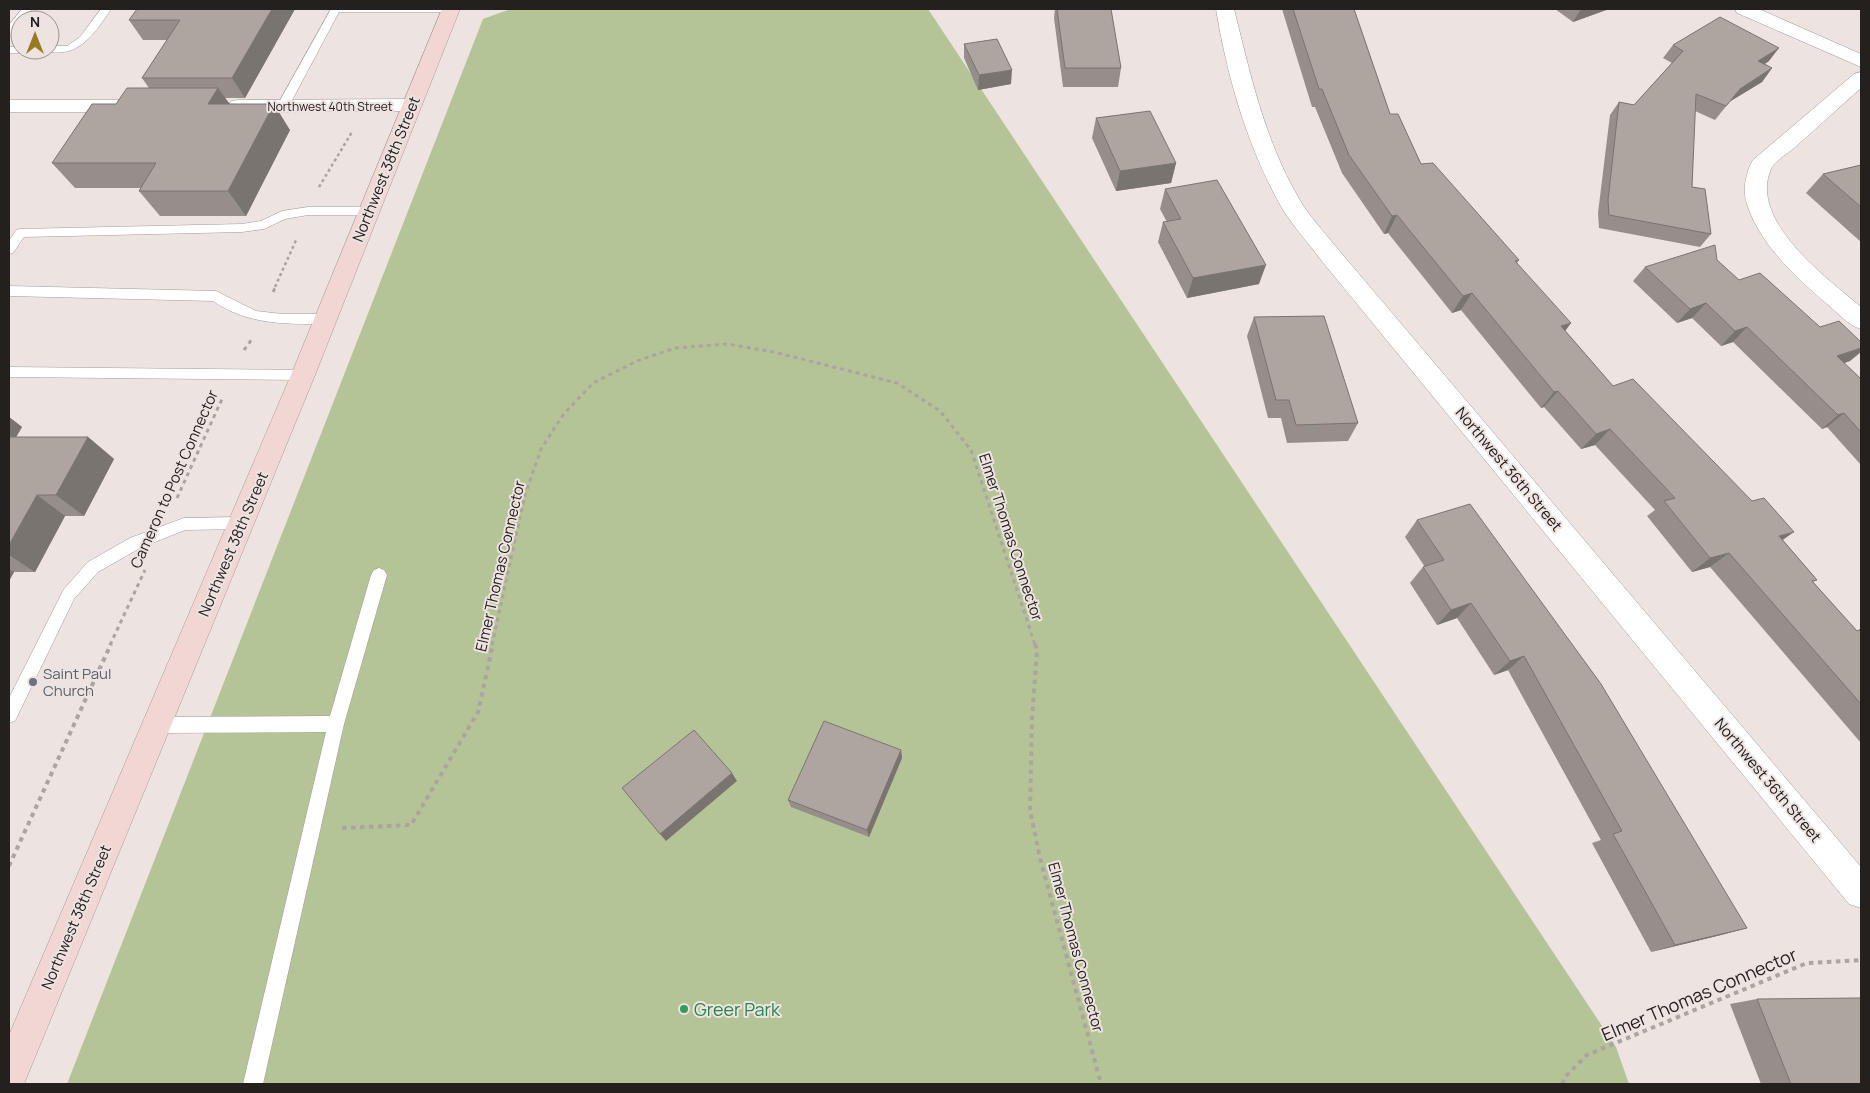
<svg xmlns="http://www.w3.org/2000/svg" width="1870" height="1093" font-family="Manrope,sans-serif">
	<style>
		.green { fill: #b5c497 }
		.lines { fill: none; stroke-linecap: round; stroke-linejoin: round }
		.lane-casing { stroke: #a59c98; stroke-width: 1 }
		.street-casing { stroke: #a59c98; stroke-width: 1 }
		.secondary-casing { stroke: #a59c98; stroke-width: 1 }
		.path-far2 { stroke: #aba4a1; stroke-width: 2.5; stroke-dasharray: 3 3; stroke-linecap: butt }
		.path-far1 { stroke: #aba4a1; stroke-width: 3; stroke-dasharray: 4 4; stroke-linecap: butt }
		.path { stroke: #aba4a1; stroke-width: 4; stroke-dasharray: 4.5 4.5; stroke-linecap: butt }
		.lane { fill: #fff; fill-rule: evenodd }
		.street { fill: #fff; fill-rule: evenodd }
		.secondary { fill: #f1d6d3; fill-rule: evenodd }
		.wall { fill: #968e8a }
		.shaded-wall { fill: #7a7471 }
		.building { fill: #aea5a1; stroke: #7a7471 }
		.worship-dot { fill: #6b7280; stroke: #ede3e0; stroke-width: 2 }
		.leisure-dot { fill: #2e9e5b; stroke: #ede3e0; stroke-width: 2 }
		.labels { text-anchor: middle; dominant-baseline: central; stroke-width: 4; stroke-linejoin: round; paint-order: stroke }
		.far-street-label { font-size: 12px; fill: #23201e; stroke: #ede3e0 }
		.street-label { font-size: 15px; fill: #23201e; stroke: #ede3e0 }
		.worship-label { font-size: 15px; fill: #5b616d; stroke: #ede3e0; text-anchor: start }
		.near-street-label { font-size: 18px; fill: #23201e; stroke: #ede3e0 }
		.near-leisure-label { font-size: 18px; fill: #27864d; stroke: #ede3e0; text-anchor: start }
	</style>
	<rect width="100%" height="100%" fill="#ede3e0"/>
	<!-- green -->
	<path class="green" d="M 511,9 L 928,9 L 1616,1047 L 1629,1084 L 67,1084 L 483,19 Z"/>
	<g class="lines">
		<defs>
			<g id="lane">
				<path d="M 22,9 L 32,9 L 24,20 L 20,20 C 20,26 15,34 9,35 L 9,25 Z"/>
				<path d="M 101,9 L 111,9 C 95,33 79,59 46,51 L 45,50 L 50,50 L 50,46 L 67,46 L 80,37 Z"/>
				<path d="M 331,9 L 456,9 L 451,12 L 339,12 L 289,106 L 283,110 L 279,108 L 277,106 Z"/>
				<path d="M 9,47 L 20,47 L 20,50 L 25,50 L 20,53 L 9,53 Z"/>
				<path d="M 308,207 L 370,207 L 376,211 L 370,215 L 308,215 L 285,219 L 264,229 L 242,232 L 24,237 L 13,253 L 9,254 L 9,241 L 16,230 L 20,229 L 242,224 L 261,221 L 282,211 Z"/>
				<path d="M 9,286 L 216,291 L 256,311 L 282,314 L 326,314 L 331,316 L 332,319 L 331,322 L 326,324 C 285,324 248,325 213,301 L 9,296 Z"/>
				<path d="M 9,367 L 303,370 L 308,371 L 310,375 L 308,379 L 303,380 L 9,377 Z"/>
				<path d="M 242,517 L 247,519 L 249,523 L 247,527 L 242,529 L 185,530 L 140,548 L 98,572 L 74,599 L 15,721 L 9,723 L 9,698 L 64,589 L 88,562 L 130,538 L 184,518 Z"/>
				<path d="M 379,568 L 384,570 L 387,575 L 344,724 L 263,1084 L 243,1084 L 326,732 L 157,733 L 151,731 L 149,725 L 151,719 L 157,717 L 330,716 L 371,575 L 374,570 Z"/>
			</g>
			<g id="street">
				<path d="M 1216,9 L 1234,9 C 1250,73 1264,138 1298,197 C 1308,215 1324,232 1337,248 L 1861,867 L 1861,908 L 1849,904 L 1321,260 C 1307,241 1289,222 1278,201 C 1246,142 1227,75 1216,9 Z"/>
				<path d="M 1735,9 L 1759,9 L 1861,54 L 1861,67 L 1737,13 Z"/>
				<path d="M 1861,72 L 1861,88 C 1838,108 1816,129 1793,149 C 1786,154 1774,162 1771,169 C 1748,221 1828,279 1861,307 L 1861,329 C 1848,325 1838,313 1827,304 C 1796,277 1760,245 1747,204 C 1742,191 1746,171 1753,160 L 1854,74 Z"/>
				<path d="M 412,99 L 419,100 L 422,105 L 419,110 L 412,111 L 238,112 L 231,111 L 228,106 L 231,101 L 238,100 Z"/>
				<path d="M 9,100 L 127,100 L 134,101 L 137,106 L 134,111 L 127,112 L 9,112 Z"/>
			</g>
			<path id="secondary" d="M 442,9 L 460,9 L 315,375 L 24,1084 L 9,1084 L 9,1035 L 291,375 Z"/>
		</defs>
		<!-- lane casing -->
		<use href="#lane" class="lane-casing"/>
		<!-- street casing -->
		<use href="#street" class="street-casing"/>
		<!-- secondary casing -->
		<use href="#secondary" class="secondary-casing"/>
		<!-- path-far2 -->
		<g class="path-far2">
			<path d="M 319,187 L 352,132"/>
			<path d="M 275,287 L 297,238"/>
		</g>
		<!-- path-far1 -->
		<g class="path-far1">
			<path d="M 273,292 L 276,286"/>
			<path d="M 244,350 L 252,339"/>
			<path d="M 177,498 L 222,399"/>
			<path d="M 110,645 L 145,570"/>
			<path d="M 492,645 L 525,495 L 541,449 L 563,415 L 593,383 L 637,361 L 675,348 L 727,344 L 774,352 L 897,383 L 940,411 L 971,450 L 1035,645"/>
		</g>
		<!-- path -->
		<g class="path">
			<path d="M 1035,644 L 1037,650 L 1032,719 L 1030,810 L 1040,858 L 1101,1084"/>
			<path d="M 342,828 L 411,825 L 478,712 L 493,644"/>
			<path d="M 9,866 L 111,644"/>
			<path d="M 1562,1084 L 1566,1076 L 1587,1055 L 1807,963 L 1861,960"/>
		</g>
		<!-- lane -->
		<use href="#lane" class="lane"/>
		<!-- street -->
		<use href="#street" class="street"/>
		<!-- secondary -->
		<use href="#secondary" class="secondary"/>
	</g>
	<!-- wall -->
	<g class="wall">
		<path d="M 295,9 L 245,98 L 225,98 L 230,104 L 290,130 L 246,216 L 160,216 L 139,191 L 141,188 L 75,188 L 52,163 L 116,104 L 149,88 L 142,78 L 167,40 L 143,40 L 129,20 Z"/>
		<path d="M 1055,9 L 1111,9 L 1121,68 L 1118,87 L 1063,87 L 1054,18 Z"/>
		<path d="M 1282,9 L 1354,9 L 1390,114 L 1421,164 L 1519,260 L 1517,263 L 1565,331 L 1613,386 L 1783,540 L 1817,580 L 1813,582 L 1857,631 L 1861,629 L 1861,743 L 1710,567 L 1692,572 L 1647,516 L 1655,510 L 1595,445 L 1581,449 L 1544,407 L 1541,408 L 1461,310 L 1452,313 L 1388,233 L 1384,234 L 1342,173 L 1315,107 L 1312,107 Z"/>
		<path d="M 1555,9 L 1609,9 L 1573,22 Z"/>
		<path d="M 964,44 L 1011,84 L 978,90 L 964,58 Z"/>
		<path d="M 1673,45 L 1769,61 L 1765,64 L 1772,68 L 1762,82 L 1729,102 L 1715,120 L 1695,111 L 1692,187 L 1711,234 L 1700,247 L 1599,228 L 1598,213 L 1610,115 L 1619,102 L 1634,105 L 1672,63 L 1663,58 Z"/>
		<path d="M 1096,118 L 1176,163 L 1171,183 L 1116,191 L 1092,138 Z"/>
		<path d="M 1861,165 L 1861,242 L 1806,193 L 1823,174 Z"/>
		<path d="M 1165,189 L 1259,284 L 1187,298 L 1158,242 L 1163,222 L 1167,222 L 1160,209 Z"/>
		<path d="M 1717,260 L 1739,280 L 1850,361 L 1844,363 L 1861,379 L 1861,465 L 1827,427 L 1822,429 L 1733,342 L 1721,346 L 1692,318 L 1677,323 L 1633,281 L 1645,267 Z"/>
		<path d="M 1254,317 L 1358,423 L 1348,441 L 1287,443 L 1281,418 L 1268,418 L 1247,336 Z"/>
		<path d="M 9,417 L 22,427 L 16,437 L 88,437 L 114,459 L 84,516 L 65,516 L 35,572 L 14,572 L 9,581 Z"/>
		<path d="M 1417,520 L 1747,928 L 1721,935 L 1651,952 L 1592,843 L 1601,840 L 1508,670 L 1494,675 L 1457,618 L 1437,625 L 1410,583 L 1423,567 L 1425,567 L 1405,537 Z"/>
		<path d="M 901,750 L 902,758 L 869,837 L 791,807 L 788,800 Z"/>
		<path d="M 1757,999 L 1861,1084 L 1761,1084 L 1730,1004 Z"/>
	</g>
	<!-- shaded-wall -->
	<g class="shaded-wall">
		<path d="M 272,9 L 295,9 L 245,98 L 232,78 Z"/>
		<path d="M 1581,9 L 1609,9 L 1573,22 Z"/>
		<path d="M 1779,48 L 1769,61 L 1748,74 L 1758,61 Z"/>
		<path d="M 1772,68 L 1762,82 L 1729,102 L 1715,120 L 1740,89 Z"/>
		<path d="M 1012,70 L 1011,84 L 978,90 L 979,75 Z"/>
		<path d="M 218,88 L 236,113 L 208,104 Z"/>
		<path d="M 274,104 L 290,130 L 246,216 L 228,191 Z"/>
		<path d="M 1176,163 L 1171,183 L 1116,191 L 1120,171 Z"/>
		<path d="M 1397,215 L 1388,233 L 1384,234 L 1392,216 Z"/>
		<path d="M 1266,265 L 1259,284 L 1187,298 L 1193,278 Z"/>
		<path d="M 1472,293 L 1461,310 L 1452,313 L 1463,296 Z"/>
		<path d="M 1706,303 L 1692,318 L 1677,323 L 1690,309 Z"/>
		<path d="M 1571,323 L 1558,341 L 1561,326 Z"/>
		<path d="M 1747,327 L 1733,342 L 1721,346 L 1735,331 Z"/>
		<path d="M 1861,348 L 1861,352 L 1850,361 L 1821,371 L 1837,356 Z"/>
		<path d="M 1558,391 L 1544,407 L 1541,408 L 1554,392 Z"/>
		<path d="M 1844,413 L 1827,427 L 1822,429 L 1838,415 Z"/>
		<path d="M 9,417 L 22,427 L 9,449 Z"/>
		<path d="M 1610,429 L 1595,445 L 1581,449 L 1596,434 Z"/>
		<path d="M 88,437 L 114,459 L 84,516 L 56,495 Z"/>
		<path d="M 37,495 L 65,516 L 35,572 L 9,555 L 9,545 Z"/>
		<path d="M 1794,532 L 1774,546 L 1779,536 Z"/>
		<path d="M 1729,553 L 1710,567 L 1692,572 L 1710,558 Z"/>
		<path d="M 9,569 L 14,572 L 9,581 Z"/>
		<path d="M 1471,603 L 1457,618 L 1437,625 L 1451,610 Z"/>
		<path d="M 1524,656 L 1508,670 L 1494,675 L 1510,661 Z"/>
		<path d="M 901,750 L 902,758 L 869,837 L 867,830 Z"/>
		<path d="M 732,773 L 737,781 L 666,841 L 660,834 Z"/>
		<path d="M 1747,928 L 1721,935 L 1651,952 L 1675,945 Z"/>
	</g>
	<!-- building -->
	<g class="building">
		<path d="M 137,9 L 272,9 L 232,78 L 142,78 L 180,20 L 129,20 Z"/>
		<path d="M 1057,9 L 1111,9 L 1121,68 L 1065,68 Z"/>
		<path d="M 1293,9 L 1354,9 L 1390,114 L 1398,114 L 1421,164 L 1433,163 L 1519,260 L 1515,261 L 1571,323 L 1561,326 L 1613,386 L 1633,379 L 1752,501 L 1764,498 L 1794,532 L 1779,536 L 1817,580 L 1812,581 L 1857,631 L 1861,629 L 1861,704 L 1729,553 L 1710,558 L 1664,501 L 1675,498 L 1610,429 L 1596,434 L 1558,391 L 1554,392 L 1472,293 L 1463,296 L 1397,215 L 1392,216 L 1349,155 L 1322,89 L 1319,89 Z"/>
		<path d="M 1720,17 L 1779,48 L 1758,61 L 1772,68 L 1740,89 L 1726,106 L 1696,94 L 1692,187 L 1705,189 L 1711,234 L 1609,215 L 1608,200 L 1619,102 L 1634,105 L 1683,51 L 1673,45 Z"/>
		<path d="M 997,39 L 1012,70 L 979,75 L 964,44 Z"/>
		<path d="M 127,88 L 218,88 L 208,104 L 274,104 L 228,191 L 139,191 L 156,163 L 52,163 L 92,104 L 116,104 Z"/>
		<path d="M 1150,111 L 1176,163 L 1120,171 L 1096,118 Z"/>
		<path d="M 1861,165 L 1861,207 L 1823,174 Z"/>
		<path d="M 1217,180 L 1266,265 L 1193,278 L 1163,222 L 1181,219 L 1165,189 Z"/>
		<path d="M 1715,245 L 1717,260 L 1739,280 L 1760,273 L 1820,327 L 1839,321 L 1861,342 L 1861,348 L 1837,356 L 1861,379 L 1861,432 L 1844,413 L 1838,415 L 1747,327 L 1735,331 L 1706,303 L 1690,309 L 1645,267 Z"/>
		<path d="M 1324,316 L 1358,423 L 1296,425 L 1289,400 L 1276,400 L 1254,317 Z"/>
		<path d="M 9,437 L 88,437 L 56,495 L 37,495 L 9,545 Z"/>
		<path d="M 1470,504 L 1601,684 L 1747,928 L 1675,945 L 1613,834 L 1622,831 L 1524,656 L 1510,661 L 1471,603 L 1451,610 L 1423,567 L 1444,560 L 1417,520 Z"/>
		<path d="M 824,721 L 901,750 L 867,830 L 788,800 Z"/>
		<path d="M 694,730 L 732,773 L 660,834 L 622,788 Z"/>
		<path d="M 1861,998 L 1861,1084 L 1791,1084 L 1757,999 Z"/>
	</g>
	<!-- markers -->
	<circle class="worship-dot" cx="33" cy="682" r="5"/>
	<circle class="leisure-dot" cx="684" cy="1009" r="5"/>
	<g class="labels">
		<!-- far-street labels -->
		<g class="far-street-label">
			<text x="330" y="106">Northwest 40th Street</text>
		</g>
		<!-- street labels -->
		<g class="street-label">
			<text transform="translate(386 169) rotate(-68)">Northwest 38th Street</text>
			<text transform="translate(1509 469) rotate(50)">Northwest 36th Street</text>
			<text transform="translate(174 479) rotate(-66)">Cameron to Post Connector</text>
			<text transform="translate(1011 537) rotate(72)">Elmer Thomas Connector</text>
			<text transform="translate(233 544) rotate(-67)">Northwest 38th Street</text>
			<text transform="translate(500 566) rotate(-77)">Elmer Thomas Connector</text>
			<text transform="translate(1768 780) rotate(50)">Northwest 36th Street</text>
			<text transform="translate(76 917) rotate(-67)">Northwest 38th Street</text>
			<text transform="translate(1076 947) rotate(75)">Elmer Thomas Connector</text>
		</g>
		<!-- worship labels -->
		<g class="worship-label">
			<text x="43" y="673">Saint Paul<tspan x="43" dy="17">Church</tspan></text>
		</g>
		<!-- near-street labels -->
		<g class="near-street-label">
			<text transform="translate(1699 994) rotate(-23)">Elmer Thomas Connector</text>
		</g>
		<!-- near-leisure labels -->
		<g class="near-leisure-label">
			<text x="694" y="1009">Greer Park</text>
		</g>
	</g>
	<!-- border -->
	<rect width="1870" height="1093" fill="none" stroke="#23201e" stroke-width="20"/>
	<!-- north arrow -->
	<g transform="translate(35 35)"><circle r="24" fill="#ede3e0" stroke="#9c9592"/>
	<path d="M0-4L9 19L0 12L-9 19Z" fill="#997922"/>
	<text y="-8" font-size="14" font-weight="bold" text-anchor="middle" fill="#23201e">N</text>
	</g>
</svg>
